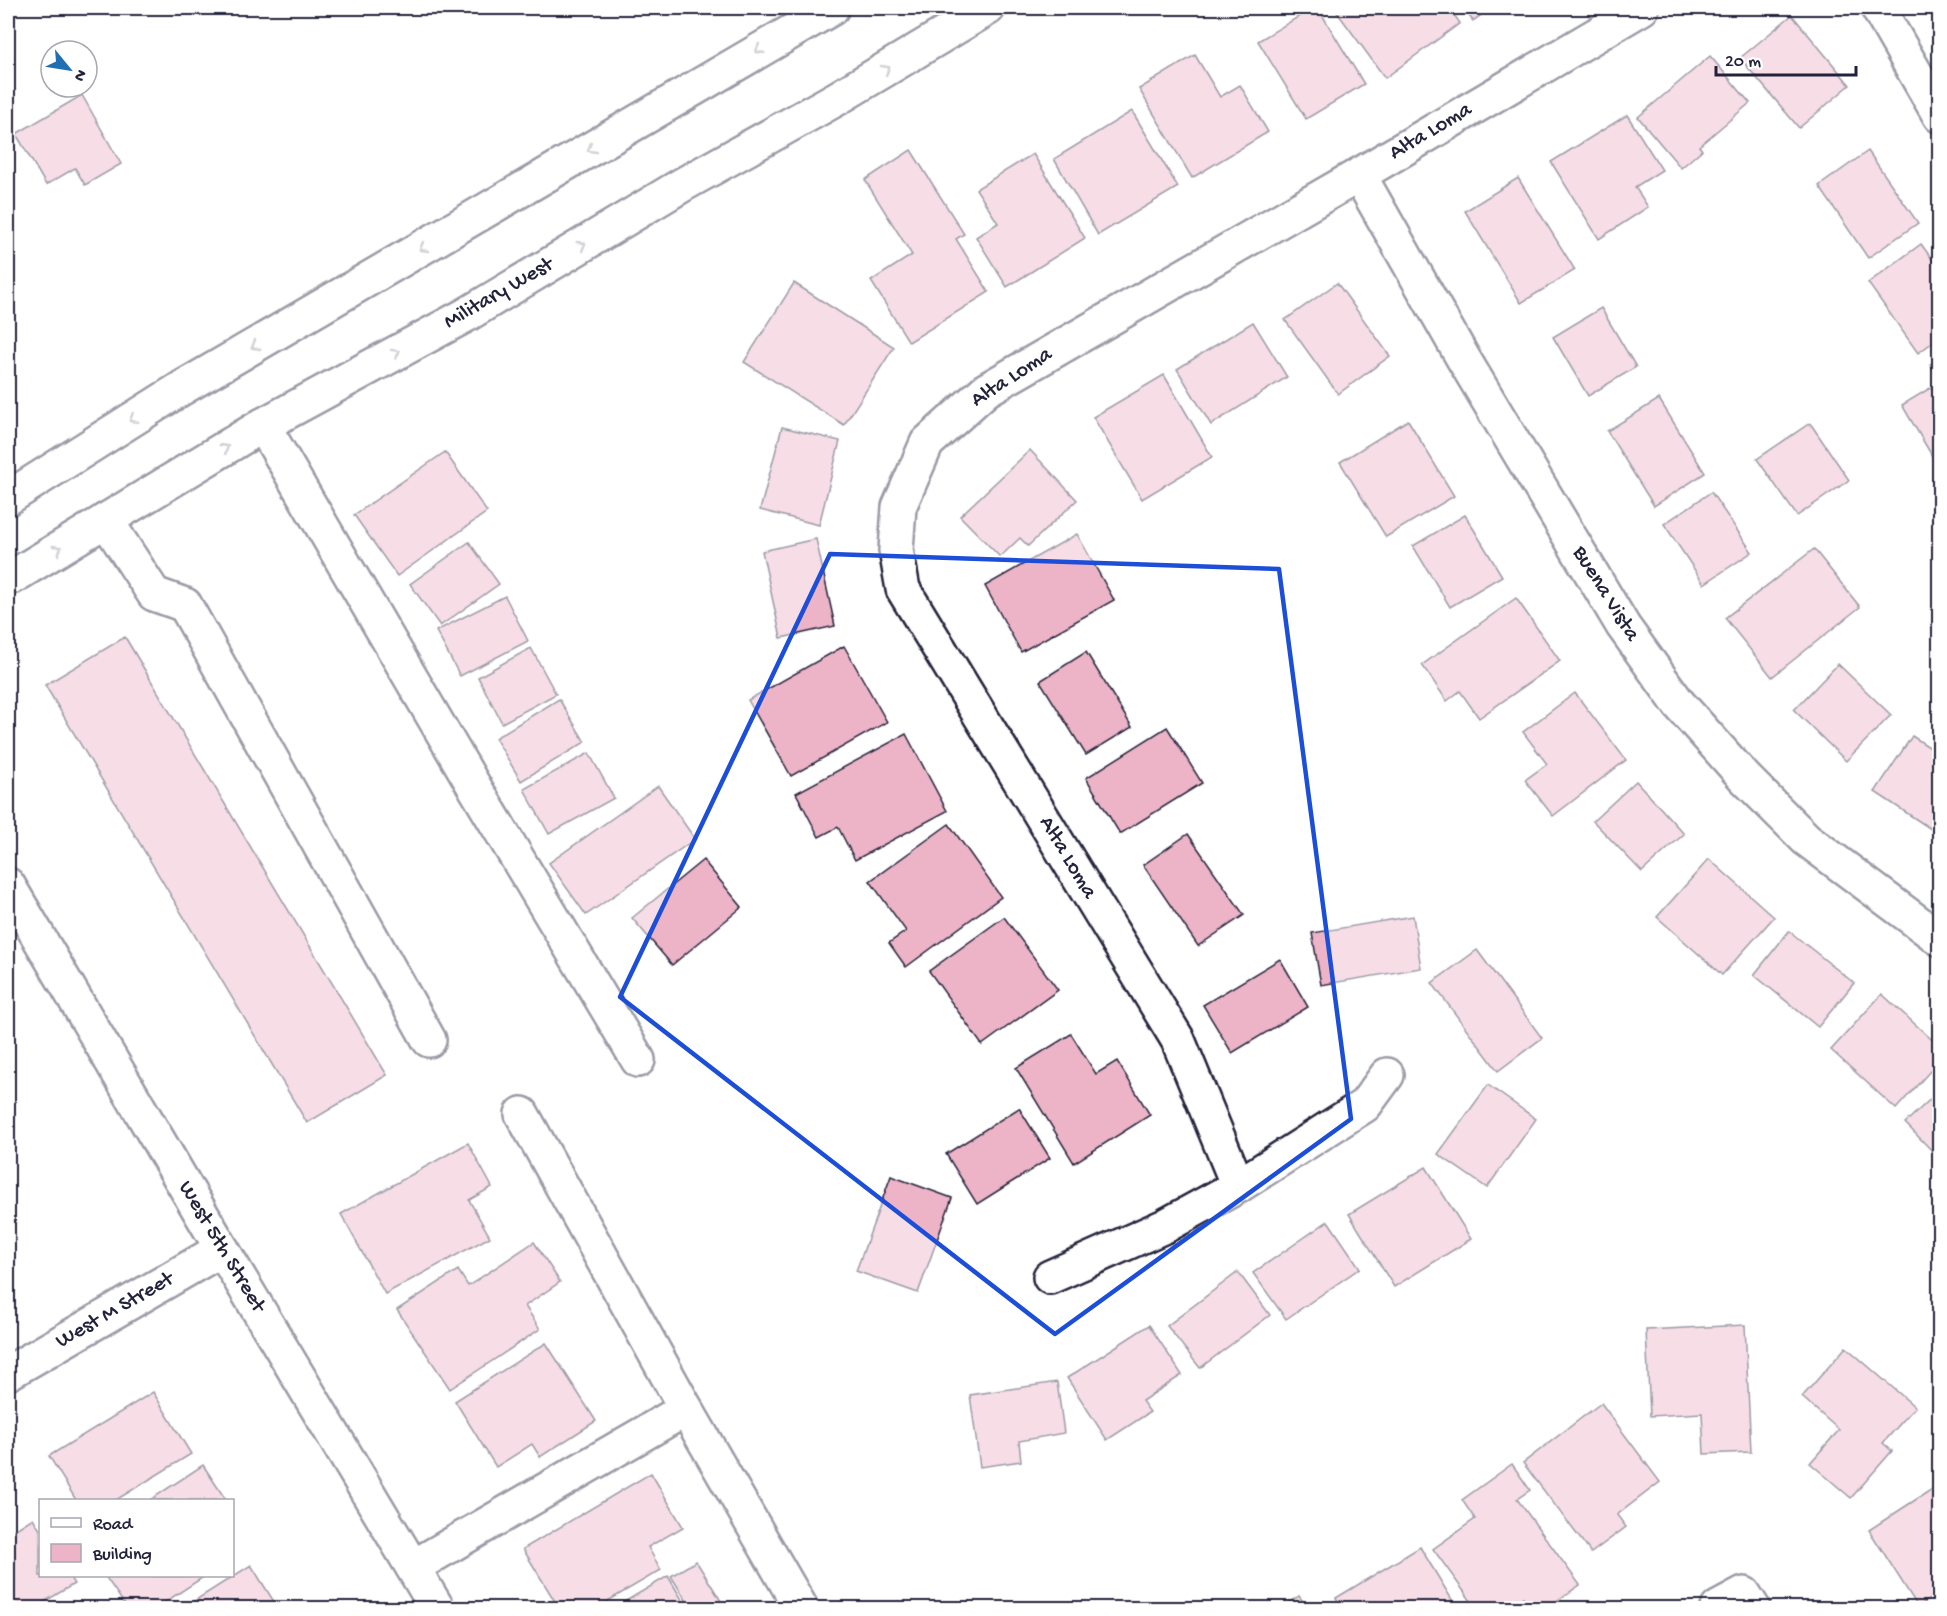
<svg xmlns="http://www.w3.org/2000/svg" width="1947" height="1616" font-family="'Gochi Hand',sans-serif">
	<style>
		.building { fill: #edb4c7; stroke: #22223b; stroke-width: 1.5 }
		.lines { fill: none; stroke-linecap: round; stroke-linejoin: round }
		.minor-casing { stroke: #22223b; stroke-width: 38 }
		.major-casing { stroke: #22223b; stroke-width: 38 }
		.minor { stroke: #fff; stroke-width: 33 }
		.major { stroke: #fff; stroke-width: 33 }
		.oneway { stroke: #9c9ca7 }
		.marked { fill: none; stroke: #1d4ed8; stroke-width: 4.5; stroke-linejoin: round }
		.labels { text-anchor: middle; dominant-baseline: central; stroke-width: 4.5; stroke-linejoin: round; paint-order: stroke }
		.street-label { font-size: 22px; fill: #22223b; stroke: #fff }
	</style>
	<rect width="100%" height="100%" fill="#fff"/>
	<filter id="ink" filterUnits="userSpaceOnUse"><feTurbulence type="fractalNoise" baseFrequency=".0167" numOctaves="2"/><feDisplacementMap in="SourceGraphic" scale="12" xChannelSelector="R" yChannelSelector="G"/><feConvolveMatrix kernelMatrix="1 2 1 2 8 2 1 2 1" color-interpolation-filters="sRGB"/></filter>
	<g filter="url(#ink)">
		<!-- building -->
		<g class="building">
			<path d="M 1313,8 L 1318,8 L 1364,84 L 1306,119 L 1258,41 Z"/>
			<path d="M 1334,8 L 1449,8 L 1460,23 L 1385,78 Z"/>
			<path d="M 1463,8 L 1491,8 L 1473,21 Z"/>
			<path d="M 1792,15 L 1850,85 L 1799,128 L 1740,58 Z"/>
			<path d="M 1195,55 L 1220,97 L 1240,85 L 1268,132 L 1192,178 L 1139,89 Z"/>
			<path d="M 1710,56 L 1750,103 L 1699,146 L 1702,150 L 1681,168 L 1638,117 Z"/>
			<path d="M 82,95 L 121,164 L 85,185 L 75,168 L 46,185 L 16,134 Z"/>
			<path d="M 1132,111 L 1178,187 L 1098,235 L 1054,159 Z"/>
			<path d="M 1627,115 L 1662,170 L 1635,187 L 1648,207 L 1599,239 L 1551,162 Z"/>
			<path d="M 911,150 L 964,234 L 956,239 L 989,292 L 909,342 L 871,281 L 912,255 L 865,180 Z"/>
			<path d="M 1868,151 L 1918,223 L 1868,258 L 1819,186 Z"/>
			<path d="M 1033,154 L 1085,238 L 1007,287 L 976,237 L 998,223 L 976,189 Z"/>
			<path d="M 1518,178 L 1575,270 L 1521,303 L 1465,211 Z"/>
			<path d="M 1921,244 L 1940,270 L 1940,337 L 1918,353 L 1868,283 Z"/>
			<path d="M 794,283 L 894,347 L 844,425 L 744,362 Z"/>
			<path d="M 1337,283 L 1390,356 L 1338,394 L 1285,320 Z"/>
			<path d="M 1601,308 L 1636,367 L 1588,396 L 1553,337 Z"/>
			<path d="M 1253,322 L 1287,377 L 1211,425 L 1177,369 Z"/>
			<path d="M 1940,359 L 1940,380 L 1930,364 Z"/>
			<path d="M 1164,375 L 1212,457 L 1142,499 L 1093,417 Z"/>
			<path d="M 1940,382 L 1940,465 L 1938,466 L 1902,405 Z"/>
			<path d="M 1659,399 L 1705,473 L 1654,506 L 1607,431 Z"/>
			<path d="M 1408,420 L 1454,496 L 1386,537 L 1340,462 Z"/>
			<path d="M 1810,423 L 1849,480 L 1797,516 L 1757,459 Z"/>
			<path d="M 782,427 L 840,441 L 819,525 L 760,510 Z"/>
			<path d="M 1030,450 L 1077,500 L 1028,546 L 1020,538 L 1000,557 L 960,516 Z"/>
			<path d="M 445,452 L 487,512 L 397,576 L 354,515 Z"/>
			<path d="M 1711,492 L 1752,552 L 1704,584 L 1664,524 Z"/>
			<path d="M 1465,515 L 1502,576 L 1450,607 L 1413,546 Z"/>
			<path d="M 1077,534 L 1114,600 L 1021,652 L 985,586 Z"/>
			<path d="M 816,539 L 835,626 L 781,638 L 762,551 Z"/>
			<path d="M 469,542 L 499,584 L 440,626 L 410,584 Z"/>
			<path d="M 1814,549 L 1860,607 L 1772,677 L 1725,618 Z"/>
			<path d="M 505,596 L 528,641 L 460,676 L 436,631 Z"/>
			<path d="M 1516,598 L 1560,661 L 1479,718 L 1460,691 L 1447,701 L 1422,665 Z"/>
			<path d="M 125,637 L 387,1075 L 307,1123 L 45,685 Z"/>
			<path d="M 844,646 L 887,722 L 791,776 L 748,700 Z"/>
			<path d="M 531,648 L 556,694 L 502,723 L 478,677 Z"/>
			<path d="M 1086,652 L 1132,727 L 1086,755 L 1040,681 Z"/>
			<path d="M 1838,664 L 1891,715 L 1846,761 L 1794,710 Z"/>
			<path d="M 1575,693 L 1626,760 L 1553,816 L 1525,780 L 1547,764 L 1523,732 Z"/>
			<path d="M 559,699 L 585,742 L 521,781 L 495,738 Z"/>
			<path d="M 1167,727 L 1202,783 L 1120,834 L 1086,778 Z"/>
			<path d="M 906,734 L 947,811 L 855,860 L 838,827 L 819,837 L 796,793 Z"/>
			<path d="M 1912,736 L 1940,754 L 1940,835 L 1875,792 Z"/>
			<path d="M 589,753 L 614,798 L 549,834 L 524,789 Z"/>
			<path d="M 1636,781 L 1684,834 L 1642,872 L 1593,821 Z"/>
			<path d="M 658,786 L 695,839 L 586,915 L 549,863 Z"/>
			<path d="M 949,824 L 1001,897 L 906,967 L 889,943 L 906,931 L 870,881 Z"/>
			<path d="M 1188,834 L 1244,915 L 1198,946 L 1143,865 Z"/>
			<path d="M 1709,859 L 1774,917 L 1722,975 L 1657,917 Z"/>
			<path d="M 703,860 L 742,907 L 672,965 L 632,918 Z"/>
			<path d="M 1413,916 L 1421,968 L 1321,985 L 1312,933 Z"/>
			<path d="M 1004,917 L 1058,990 L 982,1045 L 929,971 Z"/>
			<path d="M 1789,931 L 1854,983 L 1818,1027 L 1754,975 Z"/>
			<path d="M 1477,950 L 1542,1038 L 1498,1071 L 1432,983 Z"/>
			<path d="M 1280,959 L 1308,1007 L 1232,1053 L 1203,1005 Z"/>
			<path d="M 1882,994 L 1940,1047 L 1940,1060 L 1896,1109 L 1831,1050 Z"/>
			<path d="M 1071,1034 L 1096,1074 L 1117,1061 L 1150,1115 L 1074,1163 L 1016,1068 Z"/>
			<path d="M 1488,1085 L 1536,1119 L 1487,1188 L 1438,1154 Z"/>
			<path d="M 1940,1090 L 1940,1159 L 1905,1123 Z"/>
			<path d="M 1019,1108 L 1050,1158 L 977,1204 L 946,1154 Z"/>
			<path d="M 468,1143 L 492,1187 L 469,1200 L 490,1237 L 385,1294 L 341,1214 Z"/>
			<path d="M 1426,1167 L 1471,1239 L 1394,1287 L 1349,1214 Z"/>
			<path d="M 891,1176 L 952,1198 L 918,1293 L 856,1271 Z"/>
			<path d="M 1328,1221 L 1360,1268 L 1286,1319 L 1253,1273 Z"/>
			<path d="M 534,1242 L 560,1282 L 525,1306 L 540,1329 L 450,1389 L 397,1310 L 458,1270 L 468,1286 Z"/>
			<path d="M 1238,1272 L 1270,1315 L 1200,1368 L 1167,1326 Z"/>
			<path d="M 1149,1325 L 1182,1375 L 1142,1401 L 1150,1412 L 1107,1440 L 1067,1378 Z"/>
			<path d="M 1745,1325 L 1751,1452 L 1704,1454 L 1702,1413 L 1650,1416 L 1646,1330 Z"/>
			<path d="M 546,1343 L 596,1421 L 540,1457 L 532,1444 L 496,1467 L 455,1401 Z"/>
			<path d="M 1846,1347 L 1915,1407 L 1883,1443 L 1892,1451 L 1851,1498 L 1810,1463 L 1839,1430 L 1802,1397 Z"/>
			<path d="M 1057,1382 L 1064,1433 L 1019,1441 L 1021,1461 L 980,1467 L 970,1395 Z"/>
			<path d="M 153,1392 L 191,1454 L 116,1500 L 76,1500 L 49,1456 Z"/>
			<path d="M 1601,1403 L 1660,1482 L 1617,1515 L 1626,1527 L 1591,1553 L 1523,1463 Z"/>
			<path d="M 1512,1464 L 1530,1490 L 1517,1499 L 1580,1585 L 1546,1608 L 1532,1608 L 1523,1597 L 1507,1608 L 1476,1608 L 1433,1549 L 1475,1519 L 1462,1500 Z"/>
			<path d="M 203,1465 L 226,1500 L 150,1500 Z"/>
			<path d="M 651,1473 L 683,1527 L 648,1547 L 661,1570 L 596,1608 L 559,1608 L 523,1549 Z"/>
			<path d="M 1940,1484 L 1940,1604 L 1934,1596 L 1918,1607 L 1869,1530 Z"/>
			<path d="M 33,1518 L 40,1530 L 40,1576 L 69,1576 L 74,1584 L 34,1608 L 8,1608 L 8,1534 Z"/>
			<path d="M 1420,1547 L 1457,1608 L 1343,1608 L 1336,1598 Z"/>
			<path d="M 696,1561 L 718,1596 L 725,1608 L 691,1608 L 671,1576 Z"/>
			<path d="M 251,1565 L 278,1608 L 183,1608 Z"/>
			<path d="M 105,1576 L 205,1576 L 156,1608 L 127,1608 Z"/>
			<path d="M 668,1576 L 687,1608 L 614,1608 Z"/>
			<path d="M 1299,1596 L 1308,1608 L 1281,1608 Z"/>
		</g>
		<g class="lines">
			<defs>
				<g id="minor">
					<path d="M 1878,8 L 1940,116"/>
					<path d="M 1359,175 L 1463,358 L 1623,626 L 1679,704 L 1744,777 L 1806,839 L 1940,939"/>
					<path d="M 263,425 L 471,781 L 638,1060"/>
					<path d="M 106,520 L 154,594 L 185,605 L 429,1040"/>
					<path d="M 8,885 L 222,1249 L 437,1608"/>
					<path d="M 522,1114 L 686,1409"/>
					<path d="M 1238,1186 L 1178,1040 L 903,589 L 896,550 L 899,507 L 927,443 L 986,390 L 1359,175 L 1642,8"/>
					<path d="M 1050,1277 L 1165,1226 L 1238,1186 L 1365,1105 L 1387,1075"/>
					<path d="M 8,1373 L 222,1249"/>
					<path d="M 413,1567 L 686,1409 L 801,1608"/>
					<path d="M 1718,1608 L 1744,1594 L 1753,1608"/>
				</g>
				<g id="major">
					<path d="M 8,498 L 182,388 L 832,8"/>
					<path d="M 8,578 L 14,576 L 263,425 L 466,315 L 682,185 L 836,99 L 988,8"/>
				</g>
			</defs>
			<!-- minor casing -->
			<use href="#minor" class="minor-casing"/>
			<!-- major casing -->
			<use href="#major" class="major-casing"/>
			<!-- minor -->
			<use href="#minor" class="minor"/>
			<!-- major -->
			<use href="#major" class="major"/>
		</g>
		<!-- one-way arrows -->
		<defs><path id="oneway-chevron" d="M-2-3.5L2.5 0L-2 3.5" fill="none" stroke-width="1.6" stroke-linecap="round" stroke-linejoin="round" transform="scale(1.5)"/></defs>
		<g class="oneway">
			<use href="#oneway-chevron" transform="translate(759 50) rotate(149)"/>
			<use href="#oneway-chevron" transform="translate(886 69) rotate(-31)"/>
			<use href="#oneway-chevron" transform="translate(591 149) rotate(149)"/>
			<use href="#oneway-chevron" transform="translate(582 245) rotate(-31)"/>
			<use href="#oneway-chevron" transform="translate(423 248) rotate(150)"/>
			<use href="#oneway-chevron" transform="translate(255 346) rotate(150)"/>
			<use href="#oneway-chevron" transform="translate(396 353) rotate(-29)"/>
			<use href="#oneway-chevron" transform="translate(133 419) rotate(148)"/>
			<use href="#oneway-chevron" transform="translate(225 448) rotate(-31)"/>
			<use href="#oneway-chevron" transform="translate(58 549) rotate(-31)"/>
		</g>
	</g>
	<!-- marked area -->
	<path d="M0 0H1947V1616H0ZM 830,554 L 1279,569 L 1351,1119 L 1055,1334 L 620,997 Z" fill="#fff" fill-opacity=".55" fill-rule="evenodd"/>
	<path class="marked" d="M 830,554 L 1279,569 L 1351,1119 L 1055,1334 L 620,997 Z"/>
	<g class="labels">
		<!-- street labels -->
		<g class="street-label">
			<text transform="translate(1431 132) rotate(-31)">Alta Loma</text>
			<text transform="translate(499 294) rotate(-30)">Military West</text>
			<text transform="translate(1012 378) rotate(-33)">Alta Loma</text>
			<text transform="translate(1605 594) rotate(58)">Buena Vista</text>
			<text transform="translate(1067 858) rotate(59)">Alta Loma</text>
			<text transform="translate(221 1247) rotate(59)">West 5th Street</text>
			<text transform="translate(115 1311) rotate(-30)">West M Street</text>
		</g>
	</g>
	<!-- margin -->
	<rect width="1947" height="1616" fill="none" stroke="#fff" stroke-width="30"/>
	<rect x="15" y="15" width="1917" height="1586" fill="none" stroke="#22223b" stroke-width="2" filter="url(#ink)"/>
	<!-- legend -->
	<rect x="39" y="1499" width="195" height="78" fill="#ffffff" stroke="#a7a7b1" stroke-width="1.5"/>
	<rect x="51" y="1518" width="30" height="9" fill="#ffffff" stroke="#a7a7b1" stroke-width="1.5"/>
	<text x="93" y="1529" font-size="18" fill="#22223b">Road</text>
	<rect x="51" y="1544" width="30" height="18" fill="#edb4c7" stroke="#a7a7b1" stroke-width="1.5"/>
	<text x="93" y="1559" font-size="18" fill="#22223b">Building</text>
	<!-- north arrow -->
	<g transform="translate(69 69) rotate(120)"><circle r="28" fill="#ffffff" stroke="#a7a7b1" stroke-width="1.5"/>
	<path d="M0-4.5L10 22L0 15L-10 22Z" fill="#1f6fb2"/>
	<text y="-9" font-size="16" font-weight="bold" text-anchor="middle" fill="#22223b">N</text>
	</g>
	<!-- scale -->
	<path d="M1716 66v9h140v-9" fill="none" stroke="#22223b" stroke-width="3"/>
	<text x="1725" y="66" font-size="18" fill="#22223b" stroke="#ffffff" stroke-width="4.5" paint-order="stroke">20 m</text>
</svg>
